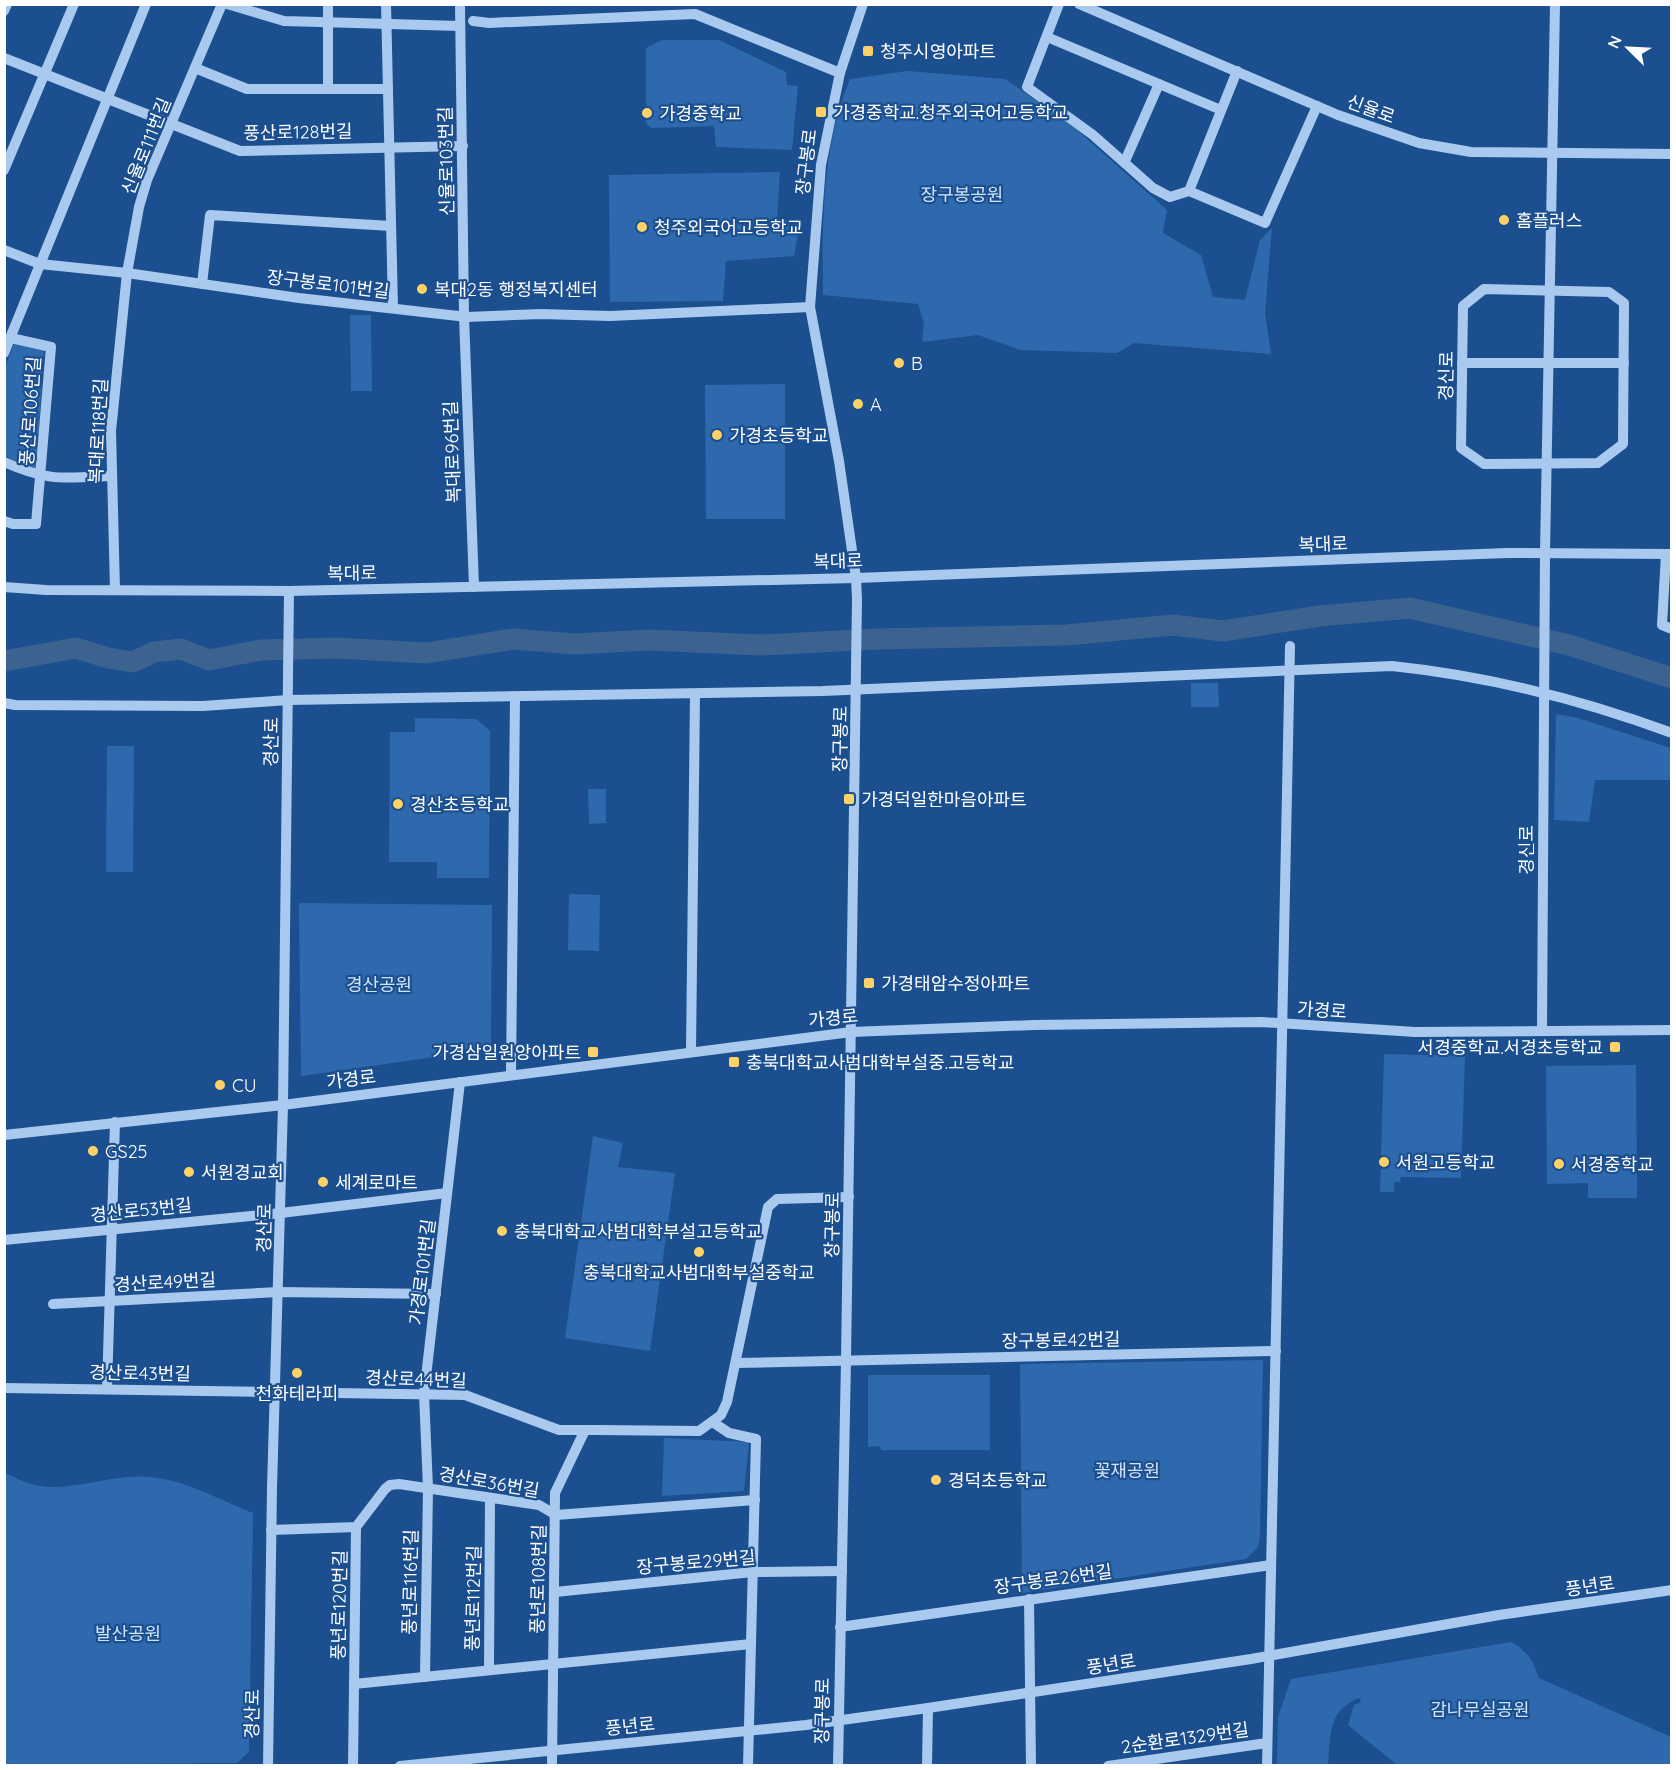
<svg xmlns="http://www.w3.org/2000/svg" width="1676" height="1770" font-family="Quicksand,'Noto Sans KR',sans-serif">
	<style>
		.green { fill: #2e69ad }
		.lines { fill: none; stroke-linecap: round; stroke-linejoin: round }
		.river { stroke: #3c6290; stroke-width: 21 }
		.minor { stroke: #a9c9ee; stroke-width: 10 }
		.poi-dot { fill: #ffd166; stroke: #1b4f8f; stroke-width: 2 }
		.labels { text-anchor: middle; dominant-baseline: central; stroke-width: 4.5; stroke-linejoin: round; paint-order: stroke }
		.poi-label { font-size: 18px; fill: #fff; stroke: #1b4f8f; text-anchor: start }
		.street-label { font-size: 18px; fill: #fff; stroke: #1b4f8f }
		.park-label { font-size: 18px; fill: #cfe3fa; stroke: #1b4f8f }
	</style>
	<rect width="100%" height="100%" fill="#1b4f8f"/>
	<!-- green -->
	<g class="green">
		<path d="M 662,40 L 719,40 L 786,72 L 787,85 L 798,86 L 792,150 L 716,147 L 714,126 L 651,128 L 646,123 L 646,48 Z"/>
		<path d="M 908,71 L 1005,79 L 1067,121 L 1167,210 L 1163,233 L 1201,255 L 1213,297 L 1245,300 L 1260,240 L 1272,228 L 1265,313 L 1271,354 L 1134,343 L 1117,353 L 1020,350 L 978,335 L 922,342 L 924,324 L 918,304 L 823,295 C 822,224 822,146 850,79 Z"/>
		<path d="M 780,172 L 777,219 L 800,222 L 794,256 L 726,261 L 723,301 L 610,302 L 609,175 Z"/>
		<path d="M 350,315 L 371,315 L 372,391 L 351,391 Z"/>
		<path d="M 14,343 L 44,350 L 36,471 L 5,456 L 5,367 Z"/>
		<path d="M 785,384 L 785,519 L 706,519 L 705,385 Z"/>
		<path d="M 1191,683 L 1218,683 L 1219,707 L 1191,707 Z"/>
		<path d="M 1556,714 L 1578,718 L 1671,748 L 1671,780 L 1595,780 L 1589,822 L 1554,820 Z"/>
		<path d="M 415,718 L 476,719 L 490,731 L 489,878 L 437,878 L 437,862 L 389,862 L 390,732 L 415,732 Z"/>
		<path d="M 107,746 L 134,746 L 133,872 L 106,872 Z"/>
		<path d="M 588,789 L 606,789 L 606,823 L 589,824 Z"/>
		<path d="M 569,894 L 600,895 L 599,951 L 568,950 Z"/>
		<path d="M 299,903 L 492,905 L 491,1049 L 301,1076 Z"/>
		<path d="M 1384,1054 L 1465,1056 L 1461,1178 L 1401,1177 L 1400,1182 L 1394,1182 L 1394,1192 L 1380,1192 Z"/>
		<path d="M 1636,1065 L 1637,1198 L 1588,1198 L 1588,1183 L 1547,1184 L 1546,1066 Z"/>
		<path d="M 593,1136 L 623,1143 L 618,1167 L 675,1173 L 650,1351 L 565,1338 Z"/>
		<path d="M 1263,1360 L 1260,1537 L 1258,1547 L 1246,1559 L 1022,1593 L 1020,1364 Z"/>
		<path d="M 868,1375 L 990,1375 L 990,1450 L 881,1450 L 880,1446 L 868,1447 Z"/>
		<path d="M 664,1438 L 749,1442 L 744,1491 L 662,1496 Z"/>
		<path d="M 5,1473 C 14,1477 25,1483 35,1485 C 71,1493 111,1473 149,1477 C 187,1480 219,1500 253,1513 L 249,1752 L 237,1763 L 5,1765 Z"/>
		<path d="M 1511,1642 C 1528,1651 1533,1661 1539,1678 L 1671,1737 L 1671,1765 L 1397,1765 L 1348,1725 L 1354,1705 L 1361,1702 L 1359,1698 C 1327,1711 1331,1735 1328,1765 L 1277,1765 L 1278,1717 L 1291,1679 Z"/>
	</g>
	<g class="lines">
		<!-- river -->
		<path class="river" d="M 4,661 L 76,648 L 108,658 L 133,662 L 154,652 L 181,649 L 209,660 L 261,650 L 337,648 L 427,653 L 513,639 L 575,644 L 648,640 L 760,645 L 878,639 L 1066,635 L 1173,625 L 1223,631 L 1320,616 L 1410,608 L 1569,645 L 1672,678"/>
		<!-- minor -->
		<g class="minor">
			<path d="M 227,4 L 284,21 L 460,26"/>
			<path d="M 328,4 L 328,89"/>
			<path d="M 386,4 L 393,308"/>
			<path d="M 460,4 L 464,316 L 474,587"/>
			<path d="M 1059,4 L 1027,87 L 1093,135 L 1153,188 L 1170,197 L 1189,191 L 1237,71"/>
			<path d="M 1079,4 L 1338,115 L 1419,143 L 1471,152 L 1672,154"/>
			<path d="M 4,11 L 7,4"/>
			<path d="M 473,21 L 489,23 L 695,14 L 840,73"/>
			<path d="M 1047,37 L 1221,110"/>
			<path d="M 4,58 L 240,151 L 463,146"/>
			<path d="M 195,68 L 247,89 L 388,89"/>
			<path d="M 1125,161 L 1159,84"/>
			<path d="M 4,170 L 74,4"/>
			<path d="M 1189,191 L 1265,223 L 1317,106"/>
			<path d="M 4,250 L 40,264 L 127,273 L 299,298 L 467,317 L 541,314 L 610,316 L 810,307"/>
			<path d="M 202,284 L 210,215 L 391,226"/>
			<path d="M 1484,289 L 1609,292 L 1624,303 L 1623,444 L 1598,463 L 1484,464 L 1461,448 L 1463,306 Z"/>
			<path d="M 4,353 L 146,4"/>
			<path d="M 1462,363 L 1624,363"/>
			<path d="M 4,462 C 49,482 64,478 111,476"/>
			<path d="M 4,521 L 13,524 L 36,524 L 51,347 L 11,338"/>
			<path d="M 1666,554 L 1662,625 L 1672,629"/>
			<path d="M 4,587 L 46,590 L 289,591 L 856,578 L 1507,553 L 1672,554"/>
			<path d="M 115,590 L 111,431 L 127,273 L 139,207 L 147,180 L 222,4"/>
			<path d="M 4,703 L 15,705 L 203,706 L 288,700 L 823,691 L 1392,666 C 1487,676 1583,700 1672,733"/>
			<path d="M 1542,1031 L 1545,553 L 1555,4"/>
			<path d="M 691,1052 L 695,694"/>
			<path d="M 511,1074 L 515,698"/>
			<path d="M 4,1135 L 283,1105 L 851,1032 L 1034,1025 L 1261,1022 L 1415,1032 L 1672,1030"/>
			<path d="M 4,1240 L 281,1213 L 447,1193"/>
			<path d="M 53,1304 L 279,1292 L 436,1294"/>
			<path d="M 736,1363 L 1276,1351"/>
			<path d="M 4,1388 L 465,1395 L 559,1430 L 596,1430 L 699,1431 L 721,1415 L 727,1402 L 768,1207 L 777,1199 L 849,1197"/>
			<path d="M 107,1389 L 115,1122"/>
			<path d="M 714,1423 L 729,1433 L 756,1439 L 748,1766"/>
			<path d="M 271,1530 L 356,1527 L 385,1489 L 390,1485 L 399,1484 L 539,1505 L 556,1515 L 755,1500"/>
			<path d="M 555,1592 L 753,1572 L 842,1571"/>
			<path d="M 1029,1599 L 1031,1766"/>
			<path d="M 840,1627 L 1271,1565"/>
			<path d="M 489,1670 L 490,1498"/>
			<path d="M 425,1677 L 428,1488 L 424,1394 L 460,1082"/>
			<path d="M 354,1684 L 751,1644"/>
			<path d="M 268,1766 L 272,1488 L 283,1105 L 289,591"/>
			<path d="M 353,1766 L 356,1527"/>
			<path d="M 400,1766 L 806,1725 L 928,1708 L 1251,1659 L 1499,1615 L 1672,1590"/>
			<path d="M 552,1766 L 555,1493 L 585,1430"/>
			<path d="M 838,1766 L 846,1361 L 857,599 L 856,578 L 839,461 L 810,307 L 821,165 L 840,73 L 863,4"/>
			<path d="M 927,1766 L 928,1708"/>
			<path d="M 1108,1766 L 1267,1743"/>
			<path d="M 1267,1766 L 1290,646"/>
		</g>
	</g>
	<!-- markers -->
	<g class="poi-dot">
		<rect x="862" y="45" width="12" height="12" rx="3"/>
		<rect x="815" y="106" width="12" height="12" rx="3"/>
		<circle cx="647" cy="113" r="6"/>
		<circle cx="1504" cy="220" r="6"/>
		<circle cx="642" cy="227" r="6"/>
		<circle cx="422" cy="289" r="6"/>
		<circle cx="899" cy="363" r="6"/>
		<circle cx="858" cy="404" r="6"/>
		<circle cx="717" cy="435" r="6"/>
		<rect x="843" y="793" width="12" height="12" rx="3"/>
		<circle cx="398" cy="804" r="6"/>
		<rect x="863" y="977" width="12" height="12" rx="3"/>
		<rect x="1609" y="1041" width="12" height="12" rx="3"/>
		<rect x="587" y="1046" width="12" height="12" rx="3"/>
		<rect x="728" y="1056" width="12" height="12" rx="3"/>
		<circle cx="220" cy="1085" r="6"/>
		<circle cx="93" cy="1151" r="6"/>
		<circle cx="1384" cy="1162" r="6"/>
		<circle cx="1559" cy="1164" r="6"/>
		<circle cx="189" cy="1172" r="6"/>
		<circle cx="323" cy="1182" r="6"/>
		<circle cx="502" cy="1231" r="6"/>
		<circle cx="699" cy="1252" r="6"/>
		<circle cx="297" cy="1373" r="6"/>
		<circle cx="936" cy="1480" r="6"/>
	</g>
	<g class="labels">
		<!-- poi labels -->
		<g class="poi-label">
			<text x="880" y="51">청주시영아파트</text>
			<text x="833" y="112">가경중학교.청주외국어고등학교</text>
			<text x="659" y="113">가경중학교</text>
			<text x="1516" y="220">홈플러스</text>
			<text x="654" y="227">청주외국어고등학교</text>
			<text x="434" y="289">복대2동 행정복지센터</text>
			<text x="911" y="363">B</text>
			<text x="870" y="404">A</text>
			<text x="729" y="435">가경초등학교</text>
			<text x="861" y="799">가경덕일한마음아파트</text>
			<text x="410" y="804">경산초등학교</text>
			<text x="881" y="983">가경태암수정아파트</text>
			<text x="1603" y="1047" text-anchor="end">서경중학교.서경초등학교</text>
			<text x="581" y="1052" text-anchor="end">가경삼일원앙아파트</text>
			<text x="746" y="1062">충북대학교사범대학부설중.고등학교</text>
			<text x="232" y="1085">CU</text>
			<text x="105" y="1151">GS25</text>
			<text x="1396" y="1162">서원고등학교</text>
			<text x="1571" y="1164">서경중학교</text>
			<text x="201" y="1172">서원경교회</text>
			<text x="335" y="1182">세계로마트</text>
			<text x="514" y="1231">충북대학교사범대학부설고등학교</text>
			<text x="699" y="1272" text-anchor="middle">충북대학교사범대학부설중학교</text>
			<text x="297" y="1393" text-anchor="middle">천화테라피</text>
			<text x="948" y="1480">경덕초등학교</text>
		</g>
		<!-- street labels -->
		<g class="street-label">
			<text transform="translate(1371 109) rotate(20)">신율로</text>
			<text transform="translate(298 132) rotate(-1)">풍산로128번길</text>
			<text transform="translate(146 146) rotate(-68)">신율로111번길</text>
			<text transform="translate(446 161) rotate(-91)">신율로103번길</text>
			<text transform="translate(806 162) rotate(-83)">장구봉로</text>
			<text transform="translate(328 284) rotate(7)">장구봉로101번길</text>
			<text transform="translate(1446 376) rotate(-89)">경신로</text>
			<text transform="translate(30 411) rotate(-86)">풍산로106번길</text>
			<text transform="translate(98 431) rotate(-87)">복대로118번길</text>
			<text transform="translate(452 452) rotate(-92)">복대로96번길</text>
			<text transform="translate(1323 544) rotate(-2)">복대로</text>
			<text transform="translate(838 561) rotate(-2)">복대로</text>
			<text transform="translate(352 573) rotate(-1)">복대로</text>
			<text transform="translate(840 739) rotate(-89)">장구봉로</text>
			<text transform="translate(271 742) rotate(-89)">경산로</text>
			<text transform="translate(1526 850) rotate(-90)">경신로</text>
			<text transform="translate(1322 1010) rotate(4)">가경로</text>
			<text transform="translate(833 1018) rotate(-6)">가경로</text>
			<text transform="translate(351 1079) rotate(-7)">가경로</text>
			<text transform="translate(141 1210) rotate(-6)">경산로53번길</text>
			<text transform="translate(832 1225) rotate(-89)">장구봉로</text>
			<text transform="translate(264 1228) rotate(-89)">경산로</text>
			<text transform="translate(422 1272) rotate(-83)">가경로101번길</text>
			<text transform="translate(165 1282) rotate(-3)">경산로49번길</text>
			<text transform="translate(1061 1340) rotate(-1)">장구봉로42번길</text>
			<text transform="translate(140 1373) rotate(1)">경산로43번길</text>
			<text transform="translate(416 1379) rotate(2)">경산로44번길</text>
			<text transform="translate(489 1482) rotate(10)">경산로36번길</text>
			<text transform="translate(696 1562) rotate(-5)">장구봉로29번길</text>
			<text transform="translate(538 1579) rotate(-89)">풍년로108번길</text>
			<text transform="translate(1053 1579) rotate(-8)">장구봉로26번길</text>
			<text transform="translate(410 1582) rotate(-89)">풍년로116번길</text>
			<text transform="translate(1590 1586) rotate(-8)">풍년로</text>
			<text transform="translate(473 1598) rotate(-89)">풍년로112번길</text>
			<text transform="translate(339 1605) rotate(-89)">풍년로120번길</text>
			<text transform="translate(1111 1664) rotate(-9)">풍년로</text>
			<text transform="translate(822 1711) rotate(-89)">장구봉로</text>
			<text transform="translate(252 1714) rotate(-89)">경산로</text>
			<text transform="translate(630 1726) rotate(-6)">풍년로</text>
			<text transform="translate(1185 1738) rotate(-8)">2순환로1329번길</text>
		</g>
		<!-- park labels -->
		<g class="park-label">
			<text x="962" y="194">장구봉공원</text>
			<text x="379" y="984">경산공원</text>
			<text x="1127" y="1470">꽃재공원</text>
			<text x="128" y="1633">발산공원</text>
			<text x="1480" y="1709">감나무실공원</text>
		</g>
	</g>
	<!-- border -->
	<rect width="1676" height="1770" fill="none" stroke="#ffffff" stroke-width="12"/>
	<!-- north arrow -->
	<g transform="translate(1628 48) rotate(294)" stroke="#1b4f8f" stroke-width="4.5" paint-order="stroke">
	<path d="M0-4.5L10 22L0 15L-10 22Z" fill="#ffffff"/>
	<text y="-9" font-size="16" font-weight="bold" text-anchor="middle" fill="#ffffff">N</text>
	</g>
</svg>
